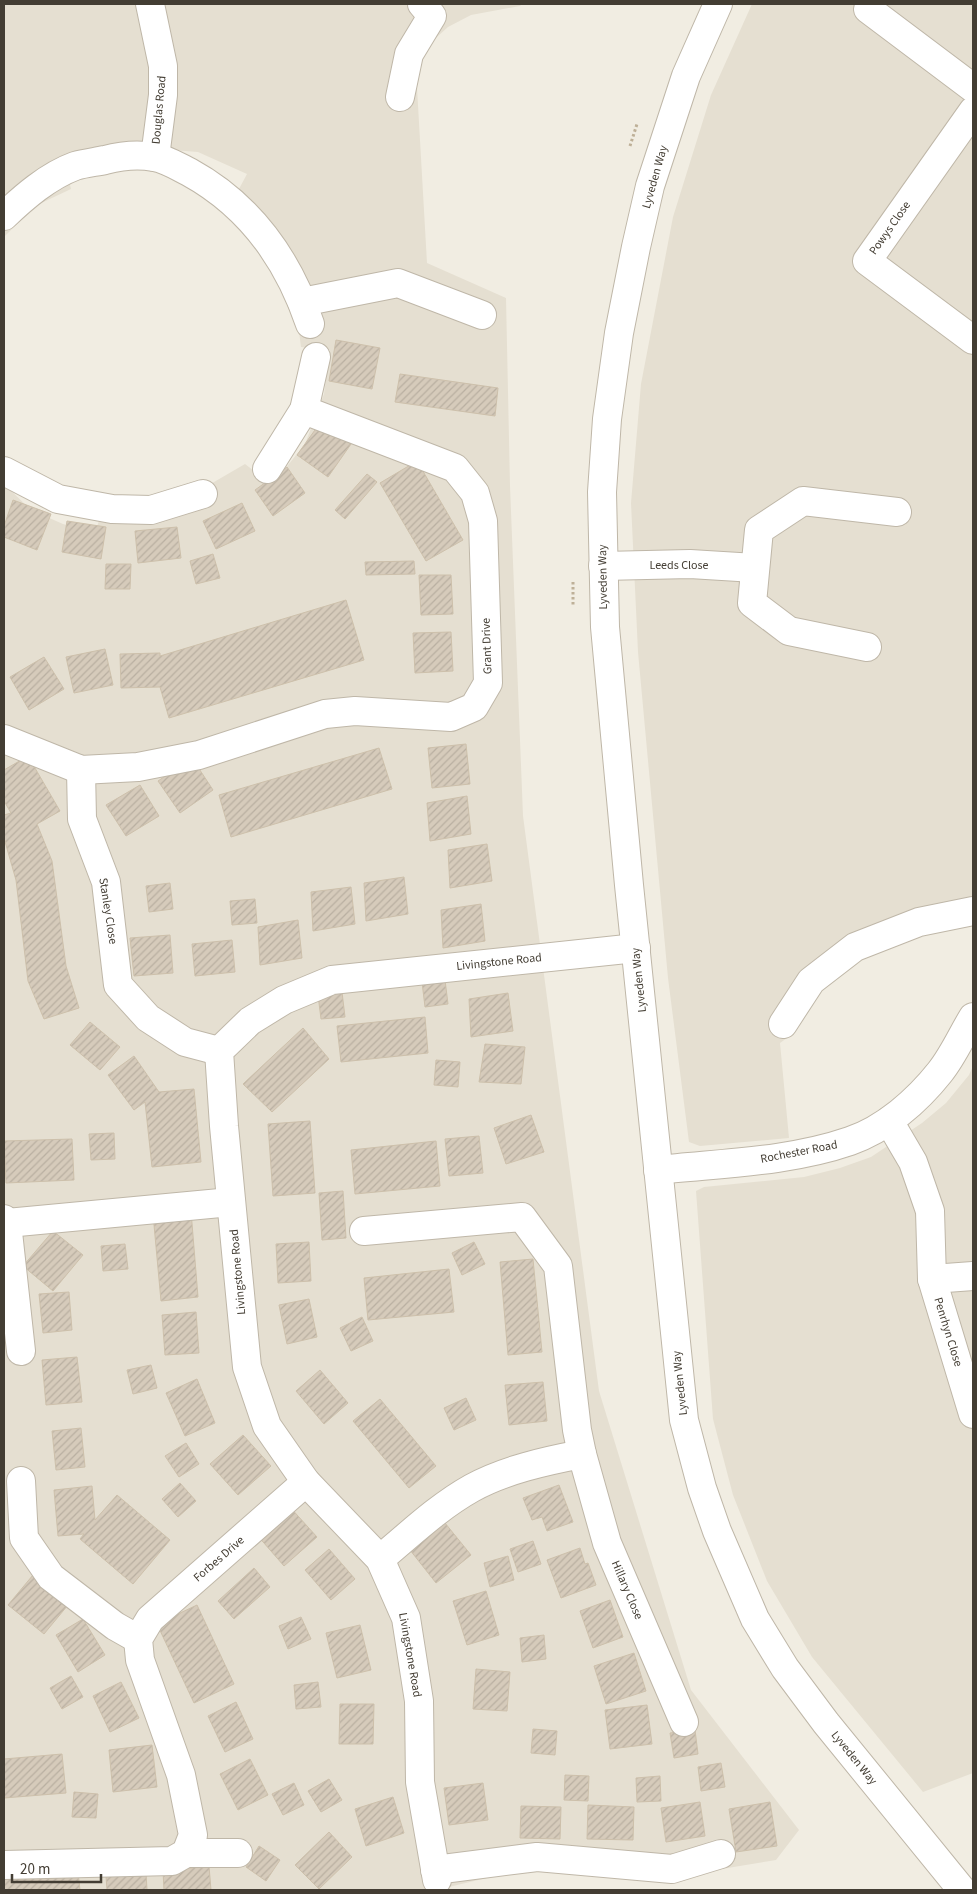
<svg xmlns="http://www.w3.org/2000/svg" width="977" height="1894" font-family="'Source Sans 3',sans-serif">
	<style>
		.residential { fill: #e5dfd1 }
		.building { fill: url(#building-hatch); stroke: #cdc0ab }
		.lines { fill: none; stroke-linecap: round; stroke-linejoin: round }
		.minor-casing { stroke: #bfb7a8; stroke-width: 30 }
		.path { stroke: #beb097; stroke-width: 3; stroke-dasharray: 2.5 2.5; stroke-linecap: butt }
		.minor { stroke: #fff; stroke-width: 28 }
		.labels { text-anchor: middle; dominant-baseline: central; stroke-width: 4; stroke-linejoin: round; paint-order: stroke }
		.street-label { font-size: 12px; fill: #433d33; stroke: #fff }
	</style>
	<defs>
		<pattern id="building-hatch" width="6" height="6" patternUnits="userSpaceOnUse" patternTransform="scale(1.25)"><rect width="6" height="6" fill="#d6cbbb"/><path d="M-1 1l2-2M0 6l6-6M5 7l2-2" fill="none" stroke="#b9afa1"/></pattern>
	</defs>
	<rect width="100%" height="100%" fill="#f1ede2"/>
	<!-- residential -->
	<g class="residential">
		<path d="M 4,4 L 522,4 L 520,6 L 471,15 L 448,27 L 428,45 L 416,70 L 427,263 L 506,298 L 510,486 L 523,816 L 599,1391 L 691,1690 L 799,1830 L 776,1860 L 667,1878 L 525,1869 L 436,1890 L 4,1890 L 4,484 L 31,510 L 63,524 L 95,533 L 106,499 L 140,504 L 202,489 L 245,464 L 272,485 L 305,444 L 324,394 L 330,350 L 301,347 L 296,308 L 232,202 L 247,174 L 198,152 L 108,145 L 63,159 L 71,189 L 35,206 L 4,237 Z"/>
		<path d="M 752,4 L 973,4 L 973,922 L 912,933 L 840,970 L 807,1007 L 791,1035 L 780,1043 L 789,1138 L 700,1146 L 689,1142 L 668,978 L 638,652 L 631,503 L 641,384 L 673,217 L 711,95 Z"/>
		<path d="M 973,1066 L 973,1773 L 923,1792 L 812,1657 L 767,1581 L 733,1495 L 713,1419 L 696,1191 L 704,1187 L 804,1177 L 840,1168 L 871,1157 L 922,1123 L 946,1103 L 969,1075 Z"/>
	</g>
	<!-- building -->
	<g class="building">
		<path d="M 336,340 L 380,348 L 372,389 L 329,381 Z"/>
		<path d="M 400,374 L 498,388 L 495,416 L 395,402 Z"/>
		<path d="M 320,423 L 351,444 L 328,477 L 297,455 Z"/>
		<path d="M 417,461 L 463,540 L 426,561 L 380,483 Z"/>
		<path d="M 287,467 L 305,493 L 273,516 L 255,490 Z"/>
		<path d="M 367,474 L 377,482 L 345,519 L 335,510 Z"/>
		<path d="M 13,500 L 51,514 L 37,550 L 4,537 L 4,526 Z"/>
		<path d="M 242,503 L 255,531 L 216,549 L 203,521 Z"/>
		<path d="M 67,521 L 106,527 L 101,559 L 62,552 Z"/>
		<path d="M 177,527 L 181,558 L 138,563 L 135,531 Z"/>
		<path d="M 213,554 L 220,578 L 196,584 L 190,561 Z"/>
		<path d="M 414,561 L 415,574 L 366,575 L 365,562 Z"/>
		<path d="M 106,564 L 131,564 L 130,589 L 105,589 Z"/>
		<path d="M 419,575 L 451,575 L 453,614 L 421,615 Z"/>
		<path d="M 346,600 L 364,660 L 169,718 L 160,687 L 121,688 L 120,654 L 160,653 L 160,656 Z"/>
		<path d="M 451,632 L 453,671 L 415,673 L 413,633 Z"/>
		<path d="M 105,649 L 113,685 L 74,693 L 66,657 Z"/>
		<path d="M 44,657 L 64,689 L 29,710 L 10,677 Z"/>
		<path d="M 466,744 L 470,784 L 432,788 L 428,748 Z"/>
		<path d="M 379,748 L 392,789 L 231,837 L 219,795 Z"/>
		<path d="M 28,756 L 60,811 L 37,824 L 52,861 L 66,966 L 79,1008 L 44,1019 L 28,981 L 16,880 L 4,838 L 4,815 L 11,813 L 4,801 L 4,770 Z"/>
		<path d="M 192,758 L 213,790 L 180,813 L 158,781 Z"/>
		<path d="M 140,785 L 159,816 L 126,836 L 106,805 Z"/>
		<path d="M 467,796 L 471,834 L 430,841 L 427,803 Z"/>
		<path d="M 487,844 L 492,881 L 450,888 L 448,850 Z"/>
		<path d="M 404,877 L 408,914 L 366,921 L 364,883 Z"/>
		<path d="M 170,883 L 173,909 L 149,912 L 146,886 Z"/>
		<path d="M 351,887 L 355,924 L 313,931 L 311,892 Z"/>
		<path d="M 255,899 L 257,923 L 232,925 L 230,901 Z"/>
		<path d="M 481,904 L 485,941 L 443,948 L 441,910 Z"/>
		<path d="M 298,920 L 302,958 L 260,965 L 258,927 Z"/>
		<path d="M 170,935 L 173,973 L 134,976 L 130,938 Z"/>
		<path d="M 232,940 L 235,972 L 195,976 L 192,944 Z"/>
		<path d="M 445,980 L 448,1004 L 425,1007 L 422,982 Z"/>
		<path d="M 342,992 L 345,1017 L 321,1019 L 318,995 Z"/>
		<path d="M 508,993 L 513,1031 L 471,1037 L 469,999 Z"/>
		<path d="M 425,1017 L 428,1053 L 341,1062 L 337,1026 Z"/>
		<path d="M 90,1022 L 120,1047 L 100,1070 L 70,1045 Z"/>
		<path d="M 303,1028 L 329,1059 L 272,1112 L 243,1084 Z"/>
		<path d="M 485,1044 L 525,1047 L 521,1084 L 479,1082 Z"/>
		<path d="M 134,1056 L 159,1092 L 194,1089 L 201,1162 L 152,1167 L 145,1102 L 134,1110 L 108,1075 Z"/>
		<path d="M 436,1060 L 460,1062 L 458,1087 L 434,1085 Z"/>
		<path d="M 531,1115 L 544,1152 L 506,1164 L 494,1128 Z"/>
		<path d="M 310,1121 L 315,1193 L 273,1196 L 268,1124 Z"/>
		<path d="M 114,1133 L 115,1159 L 91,1160 L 89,1134 Z"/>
		<path d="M 479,1136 L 483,1173 L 449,1176 L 445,1139 Z"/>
		<path d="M 72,1139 L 74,1180 L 6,1183 L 4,1141 Z"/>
		<path d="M 436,1141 L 440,1186 L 355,1194 L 351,1150 Z"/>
		<path d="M 343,1191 L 346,1238 L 322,1240 L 319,1193 Z"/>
		<path d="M 191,1211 L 198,1297 L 161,1301 L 153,1214 Z"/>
		<path d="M 53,1231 L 83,1255 L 53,1291 L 23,1266 Z"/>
		<path d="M 309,1242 L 311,1281 L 278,1283 L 276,1244 Z"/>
		<path d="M 474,1242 L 485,1264 L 462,1275 L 452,1253 Z"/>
		<path d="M 125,1244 L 128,1269 L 103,1271 L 101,1246 Z"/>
		<path d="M 533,1259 L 542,1352 L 508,1355 L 500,1262 Z"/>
		<path d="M 449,1269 L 454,1312 L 368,1320 L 364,1278 Z"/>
		<path d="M 69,1292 L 72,1330 L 43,1333 L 39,1294 Z"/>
		<path d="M 309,1299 L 317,1337 L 287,1344 L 279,1305 Z"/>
		<path d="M 196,1312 L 199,1353 L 165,1355 L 162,1315 Z"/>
		<path d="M 362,1317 L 373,1341 L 351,1351 L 340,1328 Z"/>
		<path d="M 77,1357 L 82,1402 L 46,1405 L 42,1360 Z"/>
		<path d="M 151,1365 L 157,1388 L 133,1394 L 127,1370 Z"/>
		<path d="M 320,1370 L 348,1403 L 324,1424 L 296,1391 Z"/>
		<path d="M 197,1379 L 215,1423 L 185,1436 L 166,1393 Z"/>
		<path d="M 543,1382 L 547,1421 L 509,1425 L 505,1385 Z"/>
		<path d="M 466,1398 L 476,1420 L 454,1430 L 444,1408 Z"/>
		<path d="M 380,1399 L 436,1466 L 409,1488 L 353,1421 Z"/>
		<path d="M 81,1428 L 85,1467 L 56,1470 L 52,1431 Z"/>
		<path d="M 243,1435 L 271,1466 L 238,1495 L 210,1464 Z"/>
		<path d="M 186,1443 L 199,1464 L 179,1477 L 165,1456 Z"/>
		<path d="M 180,1483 L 196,1501 L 178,1517 L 162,1499 Z"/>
		<path d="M 559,1485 L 573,1522 L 547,1531 L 542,1517 L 532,1520 L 523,1498 Z"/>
		<path d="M 92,1486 L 95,1520 L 117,1495 L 170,1540 L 133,1584 L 80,1539 L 84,1534 L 58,1536 L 54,1490 Z"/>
		<path d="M 289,1506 L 317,1537 L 284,1566 L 257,1535 Z"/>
		<path d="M 445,1523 L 471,1555 L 436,1583 L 410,1550 Z"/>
		<path d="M 533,1541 L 541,1564 L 518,1572 L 510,1549 Z"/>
		<path d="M 580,1548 L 585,1564 L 588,1563 L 596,1585 L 561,1598 L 547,1560 Z"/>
		<path d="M 329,1549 L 355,1579 L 331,1600 L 305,1570 Z"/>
		<path d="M 508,1556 L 514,1580 L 490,1587 L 484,1563 Z"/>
		<path d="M 254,1568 L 270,1587 L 234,1619 L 218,1601 Z"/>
		<path d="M 33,1575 L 68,1605 L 44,1634 L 8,1605 Z"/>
		<path d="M 486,1591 L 499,1635 L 467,1645 L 453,1601 Z"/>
		<path d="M 610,1600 L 623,1637 L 593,1648 L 580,1611 Z"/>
		<path d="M 197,1605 L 234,1684 L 194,1703 L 157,1624 Z"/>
		<path d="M 301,1617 L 311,1639 L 288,1649 L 279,1626 Z"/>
		<path d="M 83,1619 L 105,1655 L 78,1672 L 56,1635 Z"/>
		<path d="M 360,1625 L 371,1670 L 337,1678 L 326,1633 Z"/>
		<path d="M 544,1635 L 546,1659 L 522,1662 L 520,1638 Z"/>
		<path d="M 634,1653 L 646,1691 L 606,1704 L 594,1666 Z"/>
		<path d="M 476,1669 L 510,1672 L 507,1711 L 473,1709 Z"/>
		<path d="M 71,1676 L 83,1697 L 62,1709 L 50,1688 Z"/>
		<path d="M 121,1682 L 139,1718 L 110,1732 L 93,1696 Z"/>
		<path d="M 318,1682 L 321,1707 L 296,1709 L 294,1685 Z"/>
		<path d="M 236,1702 L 253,1739 L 225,1752 L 208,1716 Z"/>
		<path d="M 340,1704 L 374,1704 L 373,1744 L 339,1744 Z"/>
		<path d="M 647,1705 L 652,1744 L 610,1749 L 605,1710 Z"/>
		<path d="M 533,1729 L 557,1731 L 555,1755 L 531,1753 Z"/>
		<path d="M 695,1730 L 698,1754 L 674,1758 L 670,1733 Z"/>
		<path d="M 152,1745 L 157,1787 L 113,1792 L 109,1750 Z"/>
		<path d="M 62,1754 L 66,1793 L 4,1798 L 4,1759 Z"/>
		<path d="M 250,1759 L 268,1795 L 238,1810 L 220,1774 Z"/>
		<path d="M 721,1763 L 725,1787 L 701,1791 L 698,1767 Z"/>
		<path d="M 565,1775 L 589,1776 L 588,1801 L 564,1800 Z"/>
		<path d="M 660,1776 L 661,1801 L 637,1802 L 636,1778 Z"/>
		<path d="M 329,1779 L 342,1800 L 321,1812 L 308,1791 Z"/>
		<path d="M 294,1783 L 304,1805 L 283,1815 L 272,1794 Z"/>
		<path d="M 483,1783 L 488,1820 L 449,1825 L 444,1788 Z"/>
		<path d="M 74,1792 L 98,1794 L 96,1818 L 72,1817 Z"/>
		<path d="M 393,1797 L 404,1833 L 366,1846 L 355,1809 Z"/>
		<path d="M 700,1802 L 705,1836 L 666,1842 L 661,1808 Z"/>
		<path d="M 770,1802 L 777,1846 L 736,1852 L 729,1809 Z"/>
		<path d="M 588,1805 L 634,1807 L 633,1840 L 587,1839 Z"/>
		<path d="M 521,1806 L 561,1807 L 560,1839 L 520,1838 Z"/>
		<path d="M 329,1832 L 352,1857 L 319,1889 L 295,1865 Z"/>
		<path d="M 259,1846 L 280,1860 L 266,1881 L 246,1867 Z"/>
		<path d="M 209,1866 L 211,1890 L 164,1890 L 163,1871 Z"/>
		<path d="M 78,1872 L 80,1890 L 4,1890 L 4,1879 Z"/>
		<path d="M 146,1873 L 147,1890 L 107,1890 L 106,1876 Z"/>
	</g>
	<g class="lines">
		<defs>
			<g id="minor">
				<path d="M 150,4 L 163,66 L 163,95 L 155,157"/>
				<path d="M 718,4 L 686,76 L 650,186 L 636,247 L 619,333 L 607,419 L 602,492 L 605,627 L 629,885 L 684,1420 L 702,1488 L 717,1531 L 755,1619 L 785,1668 L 826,1723 L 962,1890"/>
				<path d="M 868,9 L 973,88"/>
				<path d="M 400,97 L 409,54 L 432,16 L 422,4"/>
				<path d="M 973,111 L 867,261 L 973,340"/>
				<path d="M 4,216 C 24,197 48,176 75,166 C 85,163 96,162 105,160 C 120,156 139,154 154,157 C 166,159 179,167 189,172 C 249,205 288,259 310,324"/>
				<path d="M 302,302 L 398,283 L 482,315"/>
				<path d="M 267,469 L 304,410 L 316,357"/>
				<path d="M 4,471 L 58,499 L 112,509 L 151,510 L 203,494"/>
				<path d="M 603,566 L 690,564 L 755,568"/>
				<path d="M 867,647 L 789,631 L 752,603 L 759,530 L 803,501 L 897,512"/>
				<path d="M 4,739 L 81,770 L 138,767 L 199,755 L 325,714 L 355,711 L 451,717 L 474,707 L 488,683 L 483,521 L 475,493 L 455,468 L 304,410"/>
				<path d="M 81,770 L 82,819 L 106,882 L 118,985 L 148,1018 L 185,1042 L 219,1051"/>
				<path d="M 783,1024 L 811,981 L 855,947 L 919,922 L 973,911"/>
				<path d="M 889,1121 L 913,1162 L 930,1211 L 932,1279 L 973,1414"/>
				<path d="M 658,1170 C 722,1163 789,1162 850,1141 C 885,1129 917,1101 940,1072 C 953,1056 962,1035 973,1017"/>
				<path d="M 4,1219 L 7,1223 L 21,1351"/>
				<path d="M 7,1223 L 231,1202"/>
				<path d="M 364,1231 L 522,1217 L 558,1266 L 577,1430 L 582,1454 L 607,1543 L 684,1722"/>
				<path d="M 932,1279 L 973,1276"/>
				<path d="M 21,1481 L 24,1538 L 51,1577 L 115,1626 L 138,1639"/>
				<path d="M 380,1559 C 409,1535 438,1507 472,1488 C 505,1470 545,1461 582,1454"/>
				<path d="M 186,1853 L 238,1853"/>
				<path d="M 4,1865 L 172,1861 L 186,1853 L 193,1835 L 181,1775 L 140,1660 L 138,1639 L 150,1619 L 306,1482"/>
				<path d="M 435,1870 L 537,1857 L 672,1869 L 721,1854"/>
				<path d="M 437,1880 L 420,1782 L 419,1701 L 406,1618 L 380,1559 L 306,1482 L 267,1426 L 247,1367 L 224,1126 L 219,1051 L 250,1021 L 284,1000 L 332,980 L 636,948"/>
			</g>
		</defs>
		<!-- minor casing -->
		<use href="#minor" class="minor-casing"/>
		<!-- path -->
		<g class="path">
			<path d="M 630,146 L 637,124"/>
			<path d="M 573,582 L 573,606"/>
		</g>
		<!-- minor -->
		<use href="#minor" class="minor"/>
	</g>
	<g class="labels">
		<!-- street labels -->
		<g class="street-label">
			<text transform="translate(159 110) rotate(-85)">Douglas Road</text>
			<text transform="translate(655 177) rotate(-74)">Lyveden Way</text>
			<text transform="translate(890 228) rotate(-55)">Powys Close</text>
			<text x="679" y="565">Leeds Close</text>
			<text transform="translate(603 577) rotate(-91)">Lyveden Way</text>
			<text transform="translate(487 646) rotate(-92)">Grant Drive</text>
			<text transform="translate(108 911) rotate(81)">Stanley Close</text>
			<text transform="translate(499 962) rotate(-6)">Livingstone Road</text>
			<text transform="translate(639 980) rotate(-96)">Lyveden Way</text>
			<text transform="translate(799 1152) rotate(-11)">Rochester Road</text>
			<text transform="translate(238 1272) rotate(-95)">Livingstone Road</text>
			<text transform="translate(948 1332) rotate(73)">Penrhyn Close</text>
			<text transform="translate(680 1383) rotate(-96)">Lyveden Way</text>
			<text transform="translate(219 1559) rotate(-41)">Forbes Drive</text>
			<text transform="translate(627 1590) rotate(67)">Hillary Close</text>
			<text transform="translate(410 1655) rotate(80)">Livingstone Road</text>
			<text transform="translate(854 1758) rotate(51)">Lyveden Way</text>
		</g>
	</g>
	<!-- border -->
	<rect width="977" height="1894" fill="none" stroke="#433d33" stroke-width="10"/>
	<!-- scale -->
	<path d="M12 1874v8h89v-8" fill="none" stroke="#433d33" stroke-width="2.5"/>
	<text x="20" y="1874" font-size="15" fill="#433d33" stroke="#ffffff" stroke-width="4" paint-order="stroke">20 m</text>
</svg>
